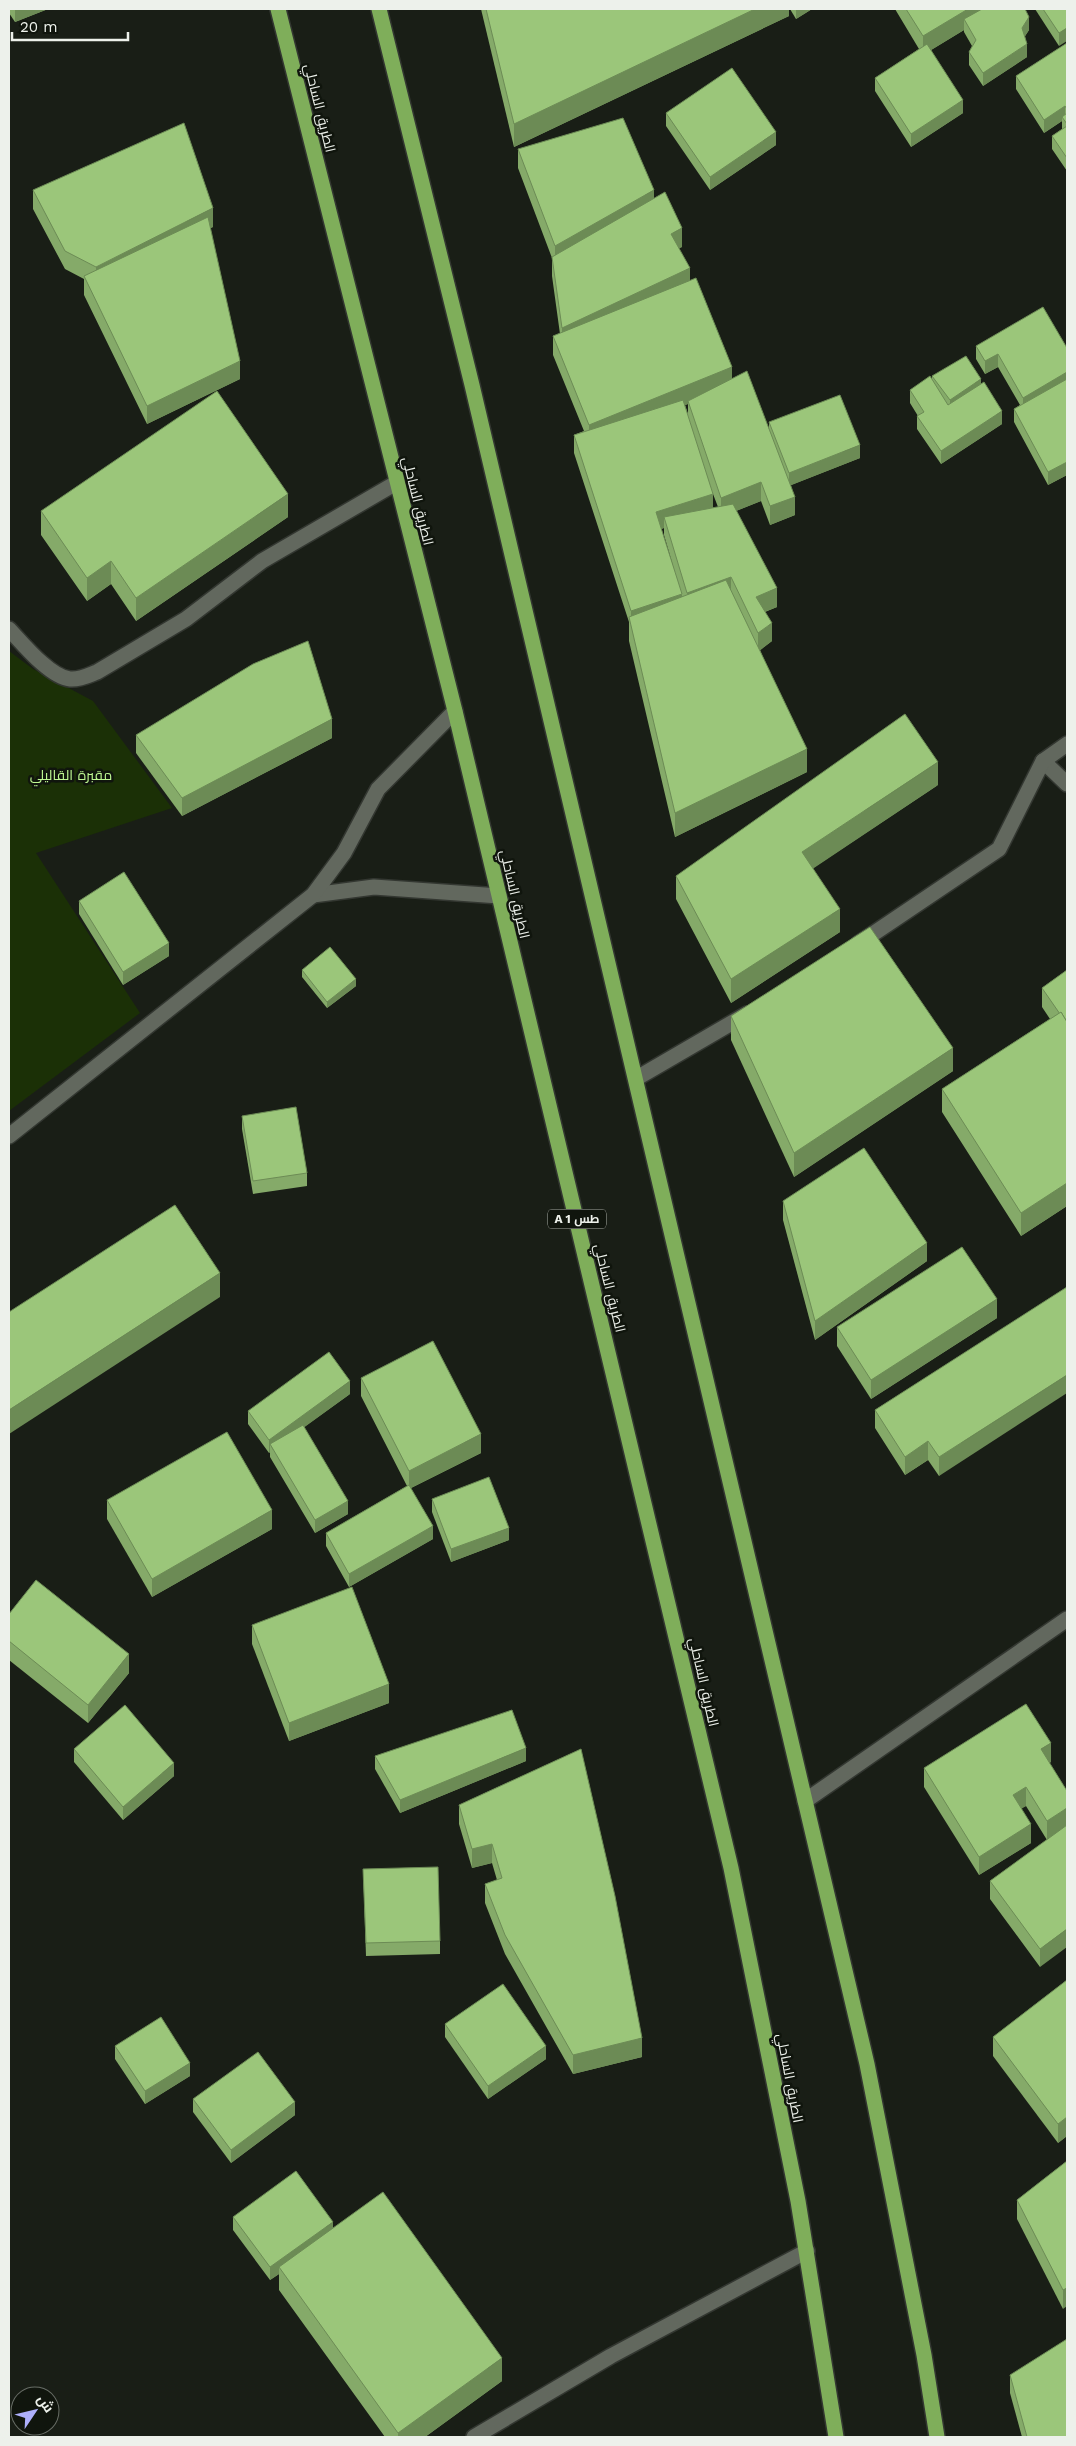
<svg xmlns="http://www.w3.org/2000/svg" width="1076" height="2446" font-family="'Work Sans',Cairo,sans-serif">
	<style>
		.green { fill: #1b3006 }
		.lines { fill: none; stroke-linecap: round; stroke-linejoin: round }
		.lane-casing { stroke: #333731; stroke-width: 18 }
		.street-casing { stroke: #333731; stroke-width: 18 }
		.highway-casing { stroke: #333731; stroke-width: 18 }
		.lane { stroke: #62685e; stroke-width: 15 }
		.street { stroke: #62685e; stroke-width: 15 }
		.highway { stroke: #7fae5a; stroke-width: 15 }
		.wall { fill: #85aa69; fill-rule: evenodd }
		.shaded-wall { fill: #6c8b55 }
		.building { fill: #9bc67a; stroke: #6c8b55 }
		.labels { text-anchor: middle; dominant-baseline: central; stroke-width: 5; stroke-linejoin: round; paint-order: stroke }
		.shield { fill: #10150d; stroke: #abafa8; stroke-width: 1 }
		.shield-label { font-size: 12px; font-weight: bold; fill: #edf1eb }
		.street-label { font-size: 14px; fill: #edf1eb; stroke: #10150d }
		.park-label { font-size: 14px; fill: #bff893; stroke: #10150d }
	</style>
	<rect width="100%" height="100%" fill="#191e16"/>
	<!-- green -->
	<path class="green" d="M 9,651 L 33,669 L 93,701 L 172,808 L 36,853 L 140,1013 L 9,1111 Z"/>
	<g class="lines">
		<defs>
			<path id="lane" d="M 474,2437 L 611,2356 L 807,2251"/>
			<g id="street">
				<path d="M 9,629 C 23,644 50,677 70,679 C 80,680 89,675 97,672 L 186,619 L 262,561 L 396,483"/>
				<path d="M 1043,761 L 1067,784"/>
				<path d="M 313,895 L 374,887 L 499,896"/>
				<path d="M 858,944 L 999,849 L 1043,761 L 1067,744"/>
				<path d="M 637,1078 L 747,1014"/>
				<path d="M 9,1136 L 313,895 L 344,853 L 378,789 L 455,711"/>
				<path d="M 805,1801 L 1067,1619"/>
			</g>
			<g id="highway">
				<path d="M 278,9 L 455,711 L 731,1868 L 798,2201 L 836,2437"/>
				<path d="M 379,9 L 472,385 L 867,2064 L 924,2355 L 937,2437"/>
			</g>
		</defs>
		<!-- lane casing -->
		<use href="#lane" class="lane-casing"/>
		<!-- street casing -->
		<use href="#street" class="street-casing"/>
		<!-- highway casing -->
		<use href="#highway" class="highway-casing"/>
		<!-- lane -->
		<use href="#lane" class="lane"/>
		<!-- street -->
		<use href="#street" class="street"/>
		<!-- highway -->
		<use href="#highway" class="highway"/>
	</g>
	<!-- wall -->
	<g class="wall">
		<path d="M 9,9 L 48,9 L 15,22 L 9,13 Z"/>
		<path d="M 481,9 L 789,9 L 789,16 L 514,147 Z"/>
		<path d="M 790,9 L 812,9 L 796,19 Z"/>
		<path d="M 895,9 L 1025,9 L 1029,30 L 1025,36 L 1027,57 L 983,86 L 969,65 L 969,52 L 972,46 L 964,32 L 964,30 L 931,50 L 963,113 L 911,147 L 875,91 L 875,78 L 919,49 Z"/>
		<path d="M 1035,9 L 1067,9 L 1059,46 Z"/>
		<path d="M 1067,43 L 1067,171 L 1052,149 L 1052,136 L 1062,129 L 1062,121 L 1044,133 L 1016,89 L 1016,76 Z"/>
		<path d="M 666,113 L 776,145 L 710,190 L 666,126 Z"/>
		<path d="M 518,149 L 654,198 L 682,247 L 679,248 L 690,281 L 732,378 L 769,430 L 769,422 L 860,458 L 791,485 L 795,515 L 770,525 L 761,501 L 736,511 L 777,607 L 765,612 L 772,641 L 760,650 L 807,772 L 675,837 L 629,641 L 629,622 L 574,453 L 574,435 L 584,431 L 553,355 L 553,336 L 560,334 L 552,276 L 552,258 L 518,168 ZM 688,404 L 688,414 L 685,405 ZM 713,494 L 718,507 L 713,508 ZM 664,528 L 664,535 L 676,576 L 661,529 Z"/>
		<path d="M 33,190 L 213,227 L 210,228 L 240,379 L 147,424 L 84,295 L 84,279 L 65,269 L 33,209 Z"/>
		<path d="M 976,346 L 1067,348 L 1067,475 L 1048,485 L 1014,422 L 1014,409 L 1020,405 L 998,367 L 985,374 L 976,359 Z"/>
		<path d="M 932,376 L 981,384 L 1002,424 L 941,464 L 917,429 L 917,416 L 918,416 L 910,403 L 910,390 L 932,380 Z"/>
		<path d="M 41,511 L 288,517 L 136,621 L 111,584 L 87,601 L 41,535 Z"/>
		<path d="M 136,735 L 332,738 L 182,816 L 136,753 Z"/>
		<path d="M 938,785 L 813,868 L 840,932 L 731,1003 L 676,899 L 676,876 Z"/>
		<path d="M 79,901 L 169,956 L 123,985 L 79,914 Z"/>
		<path d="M 302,970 L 356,986 L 327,1008 L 302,977 Z"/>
		<path d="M 1067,970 L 1067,1206 L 1021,1236 L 942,1112 L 942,1089 L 1050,1019 L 1042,1007 L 1042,988 Z"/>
		<path d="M 731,1016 L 953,1071 L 794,1177 L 731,1040 Z"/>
		<path d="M 242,1116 L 307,1173 L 307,1186 L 253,1194 L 242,1129 Z"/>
		<path d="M 783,1201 L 927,1261 L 815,1340 L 783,1220 Z"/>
		<path d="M 1067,1287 L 939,1476 L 928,1460 L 905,1475 L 875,1428 L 875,1410 Z"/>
		<path d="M 997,1318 L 871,1399 L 837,1346 L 837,1327 Z"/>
		<path d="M 361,1378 L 481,1453 L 411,1488 L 433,1539 L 349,1587 L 326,1546 L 326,1533 L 407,1486 L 361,1396 Z"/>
		<path d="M 350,1394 L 304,1427 L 348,1514 L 315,1533 L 270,1457 L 270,1452 L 269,1453 L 248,1424 L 248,1411 Z"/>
		<path d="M 432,1499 L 509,1540 L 451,1562 L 432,1512 Z"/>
		<path d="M 107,1500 L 272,1529 L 152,1597 L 107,1519 Z"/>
		<path d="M 9,1614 L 129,1673 L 88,1723 L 9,1660 Z"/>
		<path d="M 252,1625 L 389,1703 L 289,1741 L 252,1644 Z"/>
		<path d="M 74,1749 L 174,1776 L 123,1820 L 74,1762 Z"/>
		<path d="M 581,1749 L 642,2057 L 573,2074 L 505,1954 L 485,1903 L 485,1884 L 497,1880 L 492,1863 L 472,1868 L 459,1824 L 459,1805 Z"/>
		<path d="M 375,1756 L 526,1761 L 400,1813 L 375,1769 Z"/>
		<path d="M 1051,1762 L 1049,1763 L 1067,1791 L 1040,1967 L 990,1899 L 990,1881 L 1047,1840 L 1026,1806 L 1021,1808 L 1031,1843 L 979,1875 L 924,1787 L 924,1768 Z"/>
		<path d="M 363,1869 L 440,1941 L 440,1954 L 366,1956 Z"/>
		<path d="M 1067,1980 L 1067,2136 L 1058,2143 L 993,2056 L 993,2037 Z"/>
		<path d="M 445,2024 L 546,2059 L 488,2099 L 445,2037 Z"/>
		<path d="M 115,2046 L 190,2076 L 145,2104 L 115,2059 Z"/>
		<path d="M 193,2099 L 295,2115 L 231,2163 L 193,2112 Z"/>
		<path d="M 1067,2161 L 1063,2309 L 1017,2219 L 1017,2200 Z"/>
		<path d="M 233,2217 L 333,2228 L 502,2381 L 425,2437 L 385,2437 L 279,2290 L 279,2274 L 270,2280 L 233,2230 Z"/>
		<path d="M 1010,2375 L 1067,2437 L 1022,2437 L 1010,2393 Z"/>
	</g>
	<!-- shaded-wall -->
	<g class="shaded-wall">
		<path d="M 15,9 L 48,9 L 15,22 Z"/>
		<path d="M 755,9 L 789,9 L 789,16 L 514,147 L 514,124 Z"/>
		<path d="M 796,9 L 812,9 L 796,19 Z"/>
		<path d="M 968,9 L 999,9 L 964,19 L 964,30 L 923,55 L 923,36 Z"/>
		<path d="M 1029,17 L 1029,30 L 1022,41 L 1022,28 Z"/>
		<path d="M 1067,28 L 1067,41 L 1059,46 L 1059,33 Z"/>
		<path d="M 1027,44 L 1027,57 L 983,86 L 983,73 Z"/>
		<path d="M 963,100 L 963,113 L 911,147 L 911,134 Z"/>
		<path d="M 1065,106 L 1065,119 L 1062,117 L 1062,121 L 1044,133 L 1044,120 Z"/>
		<path d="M 776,132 L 776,145 L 710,190 L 710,177 Z"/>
		<path d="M 654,190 L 654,208 L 555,265 L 555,246 Z"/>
		<path d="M 213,208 L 213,227 L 96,285 L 96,267 Z"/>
		<path d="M 682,228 L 682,247 L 671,252 L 671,234 Z"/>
		<path d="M 690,268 L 690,287 L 562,346 L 562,328 Z"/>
		<path d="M 998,354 L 998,367 L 985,374 L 985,361 Z"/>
		<path d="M 240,361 L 240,379 L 147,424 L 147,406 Z"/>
		<path d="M 732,367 L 732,386 L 688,401 L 688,404 L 589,444 L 589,425 Z"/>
		<path d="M 1067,372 L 1067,385 L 1023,411 L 1023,398 Z"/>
		<path d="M 981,379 L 981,386 L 950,407 L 950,400 Z"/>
		<path d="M 1002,411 L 1002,424 L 941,464 L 941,451 Z"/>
		<path d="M 860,445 L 860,458 L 789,486 L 789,473 Z"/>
		<path d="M 1067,462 L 1067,475 L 1048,485 L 1048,472 Z"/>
		<path d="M 761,482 L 761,501 L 721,517 L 721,498 Z"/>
		<path d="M 288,494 L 288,517 L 136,621 L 136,598 Z"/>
		<path d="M 713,494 L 713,512 L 664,517 L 664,528 L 656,531 L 656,512 Z"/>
		<path d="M 795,497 L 795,515 L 770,525 L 770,506 Z"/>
		<path d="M 111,561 L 111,584 L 87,601 L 87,578 Z"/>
		<path d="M 731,577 L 731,595 L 687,611 L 687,593 Z"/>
		<path d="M 777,588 L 777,607 L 756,615 L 756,597 Z"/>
		<path d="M 682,594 L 682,612 L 631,626 L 631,611 Z"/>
		<path d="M 772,623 L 772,641 L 758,652 L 758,633 Z"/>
		<path d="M 332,719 L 332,738 L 182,816 L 182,798 Z"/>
		<path d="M 807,749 L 807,772 L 675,837 L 675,813 Z"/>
		<path d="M 938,762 L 938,785 L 802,876 L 802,852 Z"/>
		<path d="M 840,909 L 840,932 L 731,1003 L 731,979 Z"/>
		<path d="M 169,943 L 169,956 L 123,985 L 123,972 Z"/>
		<path d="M 356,979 L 356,986 L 327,1008 L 327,1002 Z"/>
		<path d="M 953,1048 L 953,1071 L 794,1177 L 794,1153 Z"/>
		<path d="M 1067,1183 L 1067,1206 L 1021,1236 L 1021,1213 Z"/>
		<path d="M 927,1243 L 927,1261 L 815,1340 L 815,1321 Z"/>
		<path d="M 220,1273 L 220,1297 L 9,1434 L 9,1410 Z"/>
		<path d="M 997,1299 L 997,1318 L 871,1399 L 871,1380 Z"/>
		<path d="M 1067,1375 L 1067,1393 L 939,1476 L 939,1457 Z"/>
		<path d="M 350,1381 L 350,1394 L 273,1450 L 270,1444 L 270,1452 L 269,1453 L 269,1440 Z"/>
		<path d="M 481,1434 L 481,1453 L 409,1489 L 409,1471 Z"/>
		<path d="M 928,1441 L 928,1460 L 905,1475 L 905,1457 Z"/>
		<path d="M 348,1501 L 348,1514 L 315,1533 L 315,1520 Z"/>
		<path d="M 272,1510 L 272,1529 L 152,1597 L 152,1579 Z"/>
		<path d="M 433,1526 L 433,1539 L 349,1587 L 349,1574 Z"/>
		<path d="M 509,1528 L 509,1540 L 451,1562 L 451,1549 Z"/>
		<path d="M 129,1654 L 129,1673 L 88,1723 L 88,1705 Z"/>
		<path d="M 389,1684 L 389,1703 L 289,1741 L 289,1723 Z"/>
		<path d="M 1051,1743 L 1051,1762 L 1041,1768 L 1041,1749 Z"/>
		<path d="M 526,1748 L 526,1761 L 400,1813 L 400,1800 Z"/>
		<path d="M 174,1763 L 174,1776 L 123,1820 L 123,1807 Z"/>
		<path d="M 1026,1787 L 1026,1806 L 1013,1814 L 1013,1795 Z"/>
		<path d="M 1067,1808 L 1067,1827 L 1047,1840 L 1047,1821 Z"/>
		<path d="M 1031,1824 L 1031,1843 L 979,1875 L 979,1857 Z"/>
		<path d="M 492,1844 L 492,1863 L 472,1868 L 472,1849 Z"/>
		<path d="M 1067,1929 L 1067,1947 L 1040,1967 L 1040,1949 Z"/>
		<path d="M 642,2038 L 642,2057 L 573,2074 L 573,2055 Z"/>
		<path d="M 546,2046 L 546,2059 L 488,2099 L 488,2086 Z"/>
		<path d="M 190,2063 L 190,2076 L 145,2104 L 145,2091 Z"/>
		<path d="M 295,2102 L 295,2115 L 231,2163 L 231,2150 Z"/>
		<path d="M 1067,2117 L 1067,2136 L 1058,2143 L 1058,2124 Z"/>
		<path d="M 333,2222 L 333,2235 L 279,2267 L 279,2274 L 270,2280 L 270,2267 Z"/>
		<path d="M 1067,2288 L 1067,2306 L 1063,2309 L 1063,2290 Z"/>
		<path d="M 502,2358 L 502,2381 L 425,2437 L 398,2437 L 398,2433 Z"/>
	</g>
	<!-- building -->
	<g class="building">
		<path d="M 486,9 L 755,9 L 514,124 Z"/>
		<path d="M 906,9 L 968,9 L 923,36 Z"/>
		<path d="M 982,9 L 1025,9 L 1029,17 L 1022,28 L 1027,44 L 983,73 L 969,52 L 976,40 L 964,19 Z"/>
		<path d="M 1043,9 L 1067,9 L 1067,28 L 1059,33 Z"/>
		<path d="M 1067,43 L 1067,109 L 1065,106 L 1044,120 L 1016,76 Z"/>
		<path d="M 927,44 L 963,100 L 911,134 L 875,78 Z"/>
		<path d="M 732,68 L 776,132 L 710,177 L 666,113 Z"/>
		<path d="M 1067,113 L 1067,124 L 1062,117 Z"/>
		<path d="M 623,118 L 654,190 L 555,246 L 518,149 Z"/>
		<path d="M 184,123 L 213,208 L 96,267 L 65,251 L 33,190 Z"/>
		<path d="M 1067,126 L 1067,158 L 1052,136 Z"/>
		<path d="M 665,192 L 682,228 L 671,234 L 690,268 L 562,328 L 552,257 Z"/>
		<path d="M 208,217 L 240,361 L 147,406 L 84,276 Z"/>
		<path d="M 696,278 L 732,367 L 589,425 L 553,336 Z"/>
		<path d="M 1043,307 L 1067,348 L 1067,372 L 1023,398 L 998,354 L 985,361 L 976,346 Z"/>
		<path d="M 966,356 L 981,379 L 950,400 L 932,376 Z"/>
		<path d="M 747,371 L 795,497 L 770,506 L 761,482 L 721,498 L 688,401 Z"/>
		<path d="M 930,376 L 948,405 L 984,382 L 1002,411 L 941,451 L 917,416 L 924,412 L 910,390 Z"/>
		<path d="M 1067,379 L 1067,462 L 1048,472 L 1014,409 Z"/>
		<path d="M 217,391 L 288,494 L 136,598 L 111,561 L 87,578 L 41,511 Z"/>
		<path d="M 840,395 L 860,445 L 789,473 L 769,422 Z"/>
		<path d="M 683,400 L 713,494 L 656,512 L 682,594 L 631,611 L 574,435 Z"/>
		<path d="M 733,504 L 777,588 L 756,597 L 772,623 L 758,633 L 731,577 L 687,593 L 664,517 Z"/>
		<path d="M 726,580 L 807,749 L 675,813 L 629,617 Z"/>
		<path d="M 308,641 L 332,719 L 182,798 L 136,735 L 253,664 Z"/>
		<path d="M 905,714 L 938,762 L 802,852 L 840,909 L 731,979 L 676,876 Z"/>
		<path d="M 124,872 L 169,943 L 123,972 L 79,901 Z"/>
		<path d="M 870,927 L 953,1048 L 794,1153 L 731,1016 Z"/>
		<path d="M 330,947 L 356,979 L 327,1002 L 302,970 Z"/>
		<path d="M 1067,970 L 1067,1022 L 1061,1012 L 1060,1014 L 1042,988 Z"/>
		<path d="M 1061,1012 L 1067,1022 L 1067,1183 L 1021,1213 L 942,1089 Z"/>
		<path d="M 296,1107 L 307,1173 L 253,1181 L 242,1116 Z"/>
		<path d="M 864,1148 L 927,1243 L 815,1321 L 783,1201 Z"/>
		<path d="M 175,1205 L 220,1273 L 9,1410 L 9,1312 Z"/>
		<path d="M 962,1247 L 997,1299 L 871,1380 L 837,1327 Z"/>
		<path d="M 1067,1287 L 1067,1375 L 939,1457 L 928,1441 L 905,1457 L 875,1410 Z"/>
		<path d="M 433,1341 L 481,1434 L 409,1471 L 361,1378 Z"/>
		<path d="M 329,1352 L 350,1381 L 269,1440 L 248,1411 Z"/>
		<path d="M 303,1425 L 348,1501 L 315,1520 L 270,1444 Z"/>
		<path d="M 227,1432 L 272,1510 L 152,1579 L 107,1500 Z"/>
		<path d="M 489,1477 L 509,1528 L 451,1549 L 432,1499 Z"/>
		<path d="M 409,1485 L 433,1526 L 349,1574 L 326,1533 Z"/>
		<path d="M 36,1580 L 129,1654 L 88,1705 L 9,1641 L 9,1614 Z"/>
		<path d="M 352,1587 L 389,1684 L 289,1723 L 252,1625 Z"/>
		<path d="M 1026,1704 L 1051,1743 L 1041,1749 L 1067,1791 L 1067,1808 L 1047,1821 L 1026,1787 L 1013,1795 L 1031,1824 L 979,1857 L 924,1768 Z"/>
		<path d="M 125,1705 L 174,1763 L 123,1807 L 74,1749 Z"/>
		<path d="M 512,1710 L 526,1748 L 400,1800 L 375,1756 Z"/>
		<path d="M 581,1749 L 615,1896 L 642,2038 L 573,2055 L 505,1935 L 485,1884 L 502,1878 L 492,1844 L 472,1849 L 459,1805 Z"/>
		<path d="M 1067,1825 L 1067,1929 L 1040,1949 L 990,1881 Z"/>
		<path d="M 438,1867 L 440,1941 L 366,1943 L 363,1869 Z"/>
		<path d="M 1067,1980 L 1067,2117 L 1058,2124 L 993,2037 Z"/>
		<path d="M 503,1984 L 546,2046 L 488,2086 L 445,2024 Z"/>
		<path d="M 161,2017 L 190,2063 L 145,2091 L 115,2046 Z"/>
		<path d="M 258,2052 L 295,2102 L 231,2150 L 193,2099 Z"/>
		<path d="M 1067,2161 L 1067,2288 L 1063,2290 L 1017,2200 Z"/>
		<path d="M 296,2171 L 333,2222 L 270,2267 L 233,2217 Z"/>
		<path d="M 383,2192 L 502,2358 L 398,2433 L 279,2267 Z"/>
		<path d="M 1067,2339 L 1067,2437 L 1027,2437 L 1010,2375 Z"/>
	</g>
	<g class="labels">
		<!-- shield labels -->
		<rect class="shield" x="548" y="1209.5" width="58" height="19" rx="4"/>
		<g class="shield-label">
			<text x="577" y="1219">A 1 طس</text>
		</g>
		<!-- street labels -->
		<g class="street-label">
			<text transform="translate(320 108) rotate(76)">الطريق الساحلي</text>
			<text transform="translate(418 501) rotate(76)">الطريق الساحلي</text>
			<text transform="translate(515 894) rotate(77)">الطريق الساحلي</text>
			<text transform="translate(610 1288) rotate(76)">الطريق الساحلي</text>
			<text transform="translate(704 1682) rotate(77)">الطريق الساحلي</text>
			<text transform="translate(790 2078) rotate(79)">الطريق الساحلي</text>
		</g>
		<!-- park labels -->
		<g class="park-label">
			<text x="71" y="775">مقبرة القاليلي</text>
		</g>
	</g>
	<!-- border -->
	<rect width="1076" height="2446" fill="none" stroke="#edf1eb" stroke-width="20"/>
	<!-- north arrow -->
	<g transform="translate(35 2411) rotate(55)"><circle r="24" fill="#10150d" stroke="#686d66"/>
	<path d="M0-4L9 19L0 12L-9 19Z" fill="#adaffb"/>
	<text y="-8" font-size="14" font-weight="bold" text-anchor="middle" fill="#edf1eb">ش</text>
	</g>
	<!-- scale -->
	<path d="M12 32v8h116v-8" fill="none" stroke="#edf1eb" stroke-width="2.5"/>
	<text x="20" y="32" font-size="15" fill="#edf1eb" stroke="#10150d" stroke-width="4" paint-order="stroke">20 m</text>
</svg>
